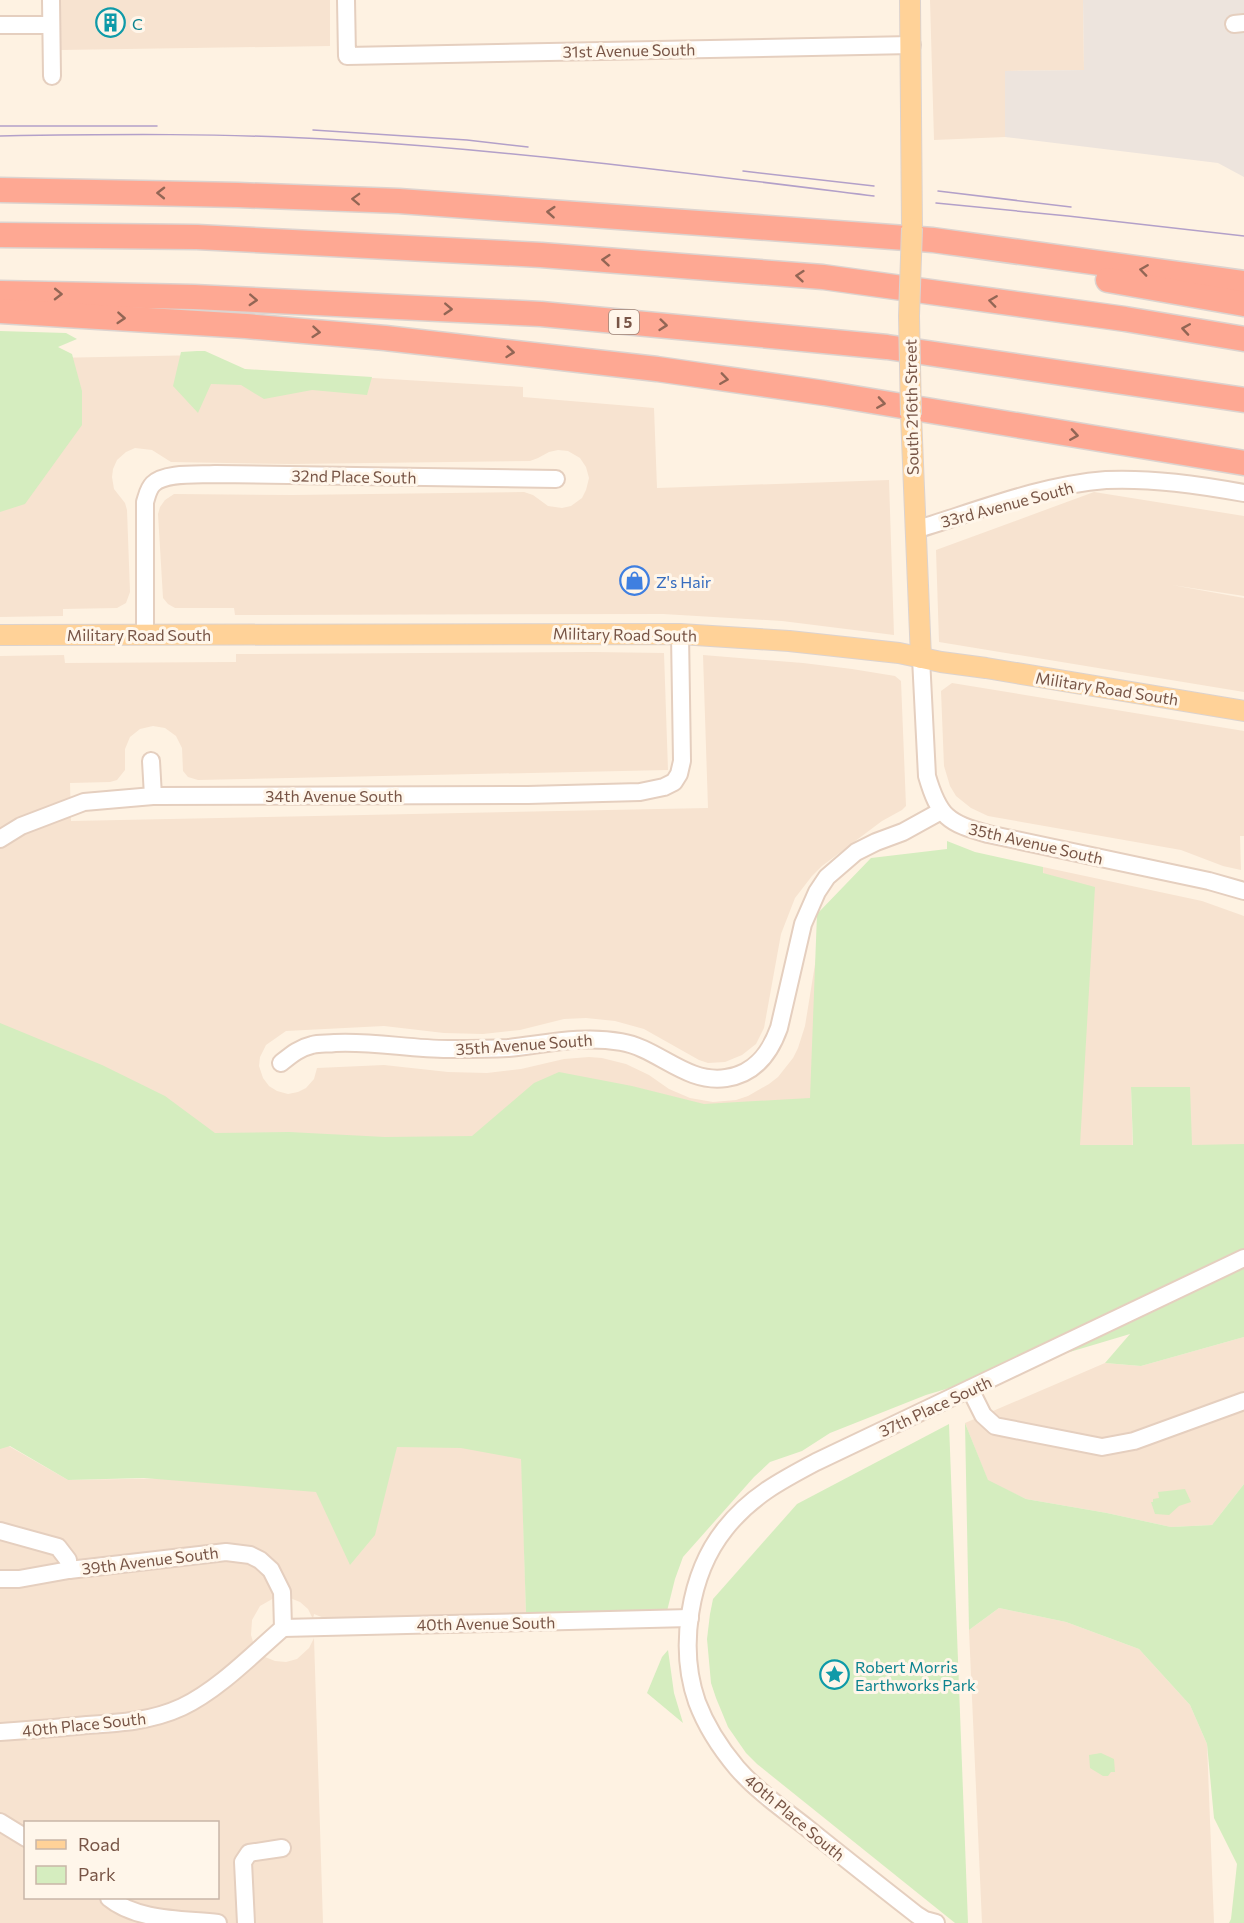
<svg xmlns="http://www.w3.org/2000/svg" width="1244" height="1923" font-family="Commissioner,sans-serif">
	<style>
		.residential { fill: #f7e3d0; fill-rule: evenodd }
		.industrial { fill: #ede4dd }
		.green { fill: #d5edbf }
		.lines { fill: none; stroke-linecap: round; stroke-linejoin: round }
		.minor-casing { stroke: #e5cfbf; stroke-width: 20 }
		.major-casing { stroke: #dcd3cf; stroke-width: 22 }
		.highway-casing { stroke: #dcd3cf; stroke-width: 27 }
		.minor { stroke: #fff; stroke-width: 16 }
		.major { stroke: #ffd298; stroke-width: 20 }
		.highway { stroke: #fea893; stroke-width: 24 }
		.tram { stroke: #b3a0c9; stroke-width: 1.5 }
		.major-bridge-casing { stroke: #dcd3cf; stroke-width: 22; stroke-linecap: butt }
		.major-bridge { stroke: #ffd298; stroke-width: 20 }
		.oneway { stroke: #936655 }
		.labels { text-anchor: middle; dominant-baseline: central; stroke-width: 6; stroke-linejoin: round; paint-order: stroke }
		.shield { fill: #fff6ea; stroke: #a08577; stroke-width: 1.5 }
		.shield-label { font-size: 15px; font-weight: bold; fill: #785546 }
		.culture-label { font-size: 16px; fill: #0d838f; stroke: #fff6ea; text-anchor: start }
		.street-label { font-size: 16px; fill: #785546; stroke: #fff6ea }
		.shop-label { font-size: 16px; fill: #366cbe; stroke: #fff6ea; text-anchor: start }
	</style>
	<rect width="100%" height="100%" fill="#fef2e2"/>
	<!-- residential -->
	<g class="residential">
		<path d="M 61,0 L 330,0 L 330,46 L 61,50 Z"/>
		<path d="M 930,0 L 1083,0 L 1084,70 L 1005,71 L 1005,137 L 934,140 Z"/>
		<path d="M 204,355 L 204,370 L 373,378 L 523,387 L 523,397 L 654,408 L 657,488 L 889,480 L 894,635 L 782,621 L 663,614 L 235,615 L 234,608 L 175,608 L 168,604 L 163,598 L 158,514 L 160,507 L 165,500 L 174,494 L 292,495 L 524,492 L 533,495 L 548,506 L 562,508 L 571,506 L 582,498 L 586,490 L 589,478 L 586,467 L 580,458 L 568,451 L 558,450 L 549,452 L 538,458 L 530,461 L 291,464 L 171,462 L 152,450 L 135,448 L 126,452 L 117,460 L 113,469 L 112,477 L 114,489 L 125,503 L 127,510 L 130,592 L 126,603 L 117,608 L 63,609 L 63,616 L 0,617 L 0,359 Z"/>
		<path d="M 1094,492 L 1244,516 L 1244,596 L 1172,585 L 1244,598 L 1244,692 L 939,642 L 936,550 Z"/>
		<path d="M 593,652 L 664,653 L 668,770 L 198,780 L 188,777 L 183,771 L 182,748 L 176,736 L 165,728 L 153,726 L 140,729 L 130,737 L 125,749 L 125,770 L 117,780 L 110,782 L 70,783 L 71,821 L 708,808 L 703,655 L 803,663 L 852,669 L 895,676 L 901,681 L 906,806 L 902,810 L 882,821 L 822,866 L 812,876 L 795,898 L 781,934 L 764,1028 L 756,1044 L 742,1055 L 725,1062 L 708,1063 L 699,1060 L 644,1029 L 615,1021 L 586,1018 L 564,1019 L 520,1030 L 483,1034 L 444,1033 L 384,1026 L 286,1031 L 266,1045 L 260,1057 L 259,1066 L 263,1078 L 269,1086 L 277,1091 L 288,1094 L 298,1092 L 306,1088 L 314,1079 L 317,1068 L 384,1065 L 448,1072 L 487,1073 L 521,1069 L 564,1059 L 589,1057 L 602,1058 L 626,1064 L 649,1075 L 669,1089 L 690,1098 L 713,1102 L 736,1100 L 748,1096 L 769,1084 L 778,1077 L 793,1058 L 798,1048 L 805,1026 L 817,952 L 941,1190 L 514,1199 L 526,1614 L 324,1618 L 314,1614 L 313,1619 L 308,1609 L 300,1602 L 290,1598 L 274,1598 L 260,1606 L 252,1620 L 251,1635 L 254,1645 L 265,1657 L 275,1661 L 286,1662 L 297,1659 L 309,1648 L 314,1638 L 323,1923 L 0,1923 L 0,1441 L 68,1480 L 308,1476 L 0,1209 L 0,656 L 64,655 L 65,663 L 236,662 L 236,654 ZM 26,1822 L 218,1822 L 218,1898 L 26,1898 Z"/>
		<path d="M 952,683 L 1244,731 L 1244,836 L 1240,836 L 1241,870 L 1223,866 L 1181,850 L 988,816 L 971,808 L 956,796 L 950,786 L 944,766 L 941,691 Z"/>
		<path d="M 1043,867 L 1202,901 L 1244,916 L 1244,1183 L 1193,1184 L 1131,1088 L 1134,1185 L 1018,1188 L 1047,968 Z"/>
		<path d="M 1244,1337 L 1244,1484 L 1212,1525 L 1171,1527 L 1107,1513 L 1026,1499 L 988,1481 L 965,1423 L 1105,1363 L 1141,1366 Z"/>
		<path d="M 999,1608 L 1066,1622 L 1139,1649 L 1190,1705 L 1207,1744 L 1214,1923 L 982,1923 L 969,1630 Z"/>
	</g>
	<!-- industrial -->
	<path class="industrial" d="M 1083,0 L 1244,0 L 1244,177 L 1218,163 L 1005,137 L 1005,71 L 1084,70 Z"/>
	<!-- green -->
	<g class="green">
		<path d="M 0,331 L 66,333 L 77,339 L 58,347 L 72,354 L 82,391 L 82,425 L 25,504 L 0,512 Z"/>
		<path d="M 197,351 L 205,351 L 245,369 L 372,377 L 367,395 L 312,390 L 264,399 L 241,385 L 211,384 L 198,413 L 173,386 L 181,352 Z"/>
		<path d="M 947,841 L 975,852 L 1043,867 L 1043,873 L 1095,887 L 1080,1145 L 1133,1145 L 1131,1087 L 1190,1087 L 1192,1145 L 1244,1144 L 1244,1337 L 1141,1366 L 1105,1363 L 1130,1334 L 926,1395 L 830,1433 L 802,1451 L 770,1462 L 754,1477 L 683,1557 L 675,1579 L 667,1611 L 526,1614 L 521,1459 L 461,1448 L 397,1447 L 375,1535 L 350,1565 L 316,1492 L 144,1478 L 68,1480 L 10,1446 L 0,1449 L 0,1023 L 102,1065 L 165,1096 L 215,1133 L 289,1132 L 385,1137 L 472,1136 L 534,1083 L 559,1072 L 632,1086 L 704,1104 L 810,1098 L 817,914 L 871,858 L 947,849 Z"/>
		<path d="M 965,1423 L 988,1480 L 1026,1499 L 1107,1513 L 1171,1527 L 1212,1525 L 1244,1484 L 1244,1923 L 1229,1923 L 1231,1919 L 1237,1864 L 1214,1818 L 1207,1744 L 1190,1705 L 1139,1649 L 1066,1622 L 999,1608 L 969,1630 Z"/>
		<path d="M 949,1424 L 968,1923 L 955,1923 L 757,1764 L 746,1753 L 728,1727 L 716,1698 L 711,1683 L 707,1639 L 710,1614 L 713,1599 L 797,1504 Z"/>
		<path d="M 1185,1489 L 1191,1502 L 1179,1506 L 1169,1515 L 1155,1514 L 1151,1502 L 1153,1502 L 1153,1499 L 1159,1498 L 1158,1492 Z"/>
		<path d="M 668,1650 L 674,1693 L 683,1723 L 647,1693 L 662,1657 Z"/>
		<path d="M 1101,1753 L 1114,1759 L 1115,1772 L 1111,1772 L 1108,1776 L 1103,1776 L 1090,1768 L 1089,1755 Z"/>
	</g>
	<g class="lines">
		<defs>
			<g id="minor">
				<path d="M 51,0 L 52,76"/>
				<path d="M 346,0 L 347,56 L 912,45"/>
				<path d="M 1234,24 L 1244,23"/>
				<path d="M 0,25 L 51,25"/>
				<path d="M 915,530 C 977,511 1041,485 1106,480 C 1152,478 1199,485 1244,493"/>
				<path d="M 145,634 L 145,502 C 147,496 148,489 153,484 C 165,472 199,475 215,474 L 556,479"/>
				<path d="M 921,658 L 927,776 C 939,817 948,823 988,834 L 1209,881 L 1244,891"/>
				<path d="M 151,761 L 153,796"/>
				<path d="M 0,839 L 21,826 L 84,802 L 153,796 L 528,795 L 640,792 L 664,787 L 674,782 L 679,774 L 682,761 L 680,634"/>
				<path d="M 281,1063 C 291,1055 299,1048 312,1045 C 319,1043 327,1044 335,1043 C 373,1041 410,1049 448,1049 C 468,1049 488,1049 508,1048 C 546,1044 582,1035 621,1042 C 658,1048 686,1084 726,1078 C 755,1074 770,1053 779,1028 L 803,924 L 817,892 L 827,877 L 856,852 L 876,842 L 903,832 L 941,811"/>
				<path d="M 970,1389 L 983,1415 L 995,1426 L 1102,1447 L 1134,1441 L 1244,1401"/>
				<path d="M 0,1531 L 58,1547 L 68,1560 L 69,1570"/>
				<path d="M 0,1579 L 19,1579 L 69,1570 L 226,1552 L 250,1555 L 260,1560 L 271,1570 L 282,1592 L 283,1628"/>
				<path d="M 283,1628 L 690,1618"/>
				<path d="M 0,1732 C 29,1730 58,1728 87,1725 C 120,1723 152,1721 182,1707 C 218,1690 253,1654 283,1628"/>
				<path d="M 0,1822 L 26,1838"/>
				<path d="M 109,1898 C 137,1921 183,1919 218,1923"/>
				<path d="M 246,1923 L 243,1862 L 249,1853 L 282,1848"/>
				<path d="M 936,1923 L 925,1920 L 917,1915 C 880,1886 843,1857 806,1827 C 783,1809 757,1791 737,1768 C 721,1749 706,1726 697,1702 C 678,1648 689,1574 725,1529 C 750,1497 780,1481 816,1462 L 1244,1258"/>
			</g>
			<g id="major">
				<path d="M 910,0 L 912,228"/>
				<path d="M 911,415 L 921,658"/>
				<path d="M 0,635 L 680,634 L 789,641 L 899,653 L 941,662 L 986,668 L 1244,711"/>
			</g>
			<g id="highway">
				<path d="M 0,190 L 238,195 L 399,201 L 933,240 L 1244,283"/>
				<path d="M 0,235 L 197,237 L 541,255 L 823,277 L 1125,319 L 1244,339"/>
				<path d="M 1108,280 L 1244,304"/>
				<path d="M 0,293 L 194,297 L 541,314 L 887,347 L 1244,400"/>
				<path d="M 0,311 L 246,326 L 385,338 L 657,369 L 824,393 L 1244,463"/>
			</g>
		</defs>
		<!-- minor casing -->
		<use href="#minor" class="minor-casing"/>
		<!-- major casing -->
		<use href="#major" class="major-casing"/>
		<!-- highway casing -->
		<use href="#highway" class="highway-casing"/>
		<!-- minor -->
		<use href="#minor" class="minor"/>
		<!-- major -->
		<use href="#major" class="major"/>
		<!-- highway -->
		<use href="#highway" class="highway"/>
		<!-- tram -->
		<g class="tram">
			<path d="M 0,126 L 157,126"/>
			<path d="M 313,130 L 467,140 L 528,147"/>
			<path d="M 0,136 C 114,134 227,133 341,140 C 519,151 697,174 874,196"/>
			<path d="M 743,171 L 874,186"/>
			<path d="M 938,191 L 1071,207"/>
			<path d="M 936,203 L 1068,216 L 1244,236"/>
		</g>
		<defs>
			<path id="major-bridge" d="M 911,415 L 909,316 L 912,228"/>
		</defs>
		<!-- major-bridge casing -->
		<use href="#major-bridge" class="major-bridge-casing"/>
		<!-- major-bridge -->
		<use href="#major-bridge" class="major-bridge"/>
	</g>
	<!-- one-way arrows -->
	<defs><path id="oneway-chevron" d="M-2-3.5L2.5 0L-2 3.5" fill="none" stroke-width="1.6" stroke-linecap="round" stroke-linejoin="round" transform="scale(1.5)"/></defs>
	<g class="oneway">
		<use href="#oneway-chevron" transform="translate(161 193) rotate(-179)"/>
		<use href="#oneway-chevron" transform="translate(356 199) rotate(-178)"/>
		<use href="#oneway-chevron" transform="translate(551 212) rotate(-176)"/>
		<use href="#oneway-chevron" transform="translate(606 260) rotate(-175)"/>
		<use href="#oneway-chevron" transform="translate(1144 270) rotate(-172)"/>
		<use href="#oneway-chevron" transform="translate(800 276) rotate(-175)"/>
		<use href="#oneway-chevron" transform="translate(58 294) rotate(1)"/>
		<use href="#oneway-chevron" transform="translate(253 300) rotate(3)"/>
		<use href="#oneway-chevron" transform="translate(993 301) rotate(-172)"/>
		<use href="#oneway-chevron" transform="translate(448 309) rotate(3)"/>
		<use href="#oneway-chevron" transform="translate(121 318) rotate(4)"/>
		<use href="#oneway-chevron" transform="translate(663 325) rotate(6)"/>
		<use href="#oneway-chevron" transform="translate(1186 329) rotate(-171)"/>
		<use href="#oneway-chevron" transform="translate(316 332) rotate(5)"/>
		<use href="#oneway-chevron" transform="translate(510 352) rotate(6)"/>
		<use href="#oneway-chevron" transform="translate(724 379) rotate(8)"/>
		<use href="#oneway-chevron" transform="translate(881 403) rotate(9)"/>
		<use href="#oneway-chevron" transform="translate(1074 435) rotate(9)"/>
	</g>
	<!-- icons -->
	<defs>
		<symbol id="building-ring" viewBox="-11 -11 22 22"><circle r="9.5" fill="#fff6ea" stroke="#0f9aa8" stroke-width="1.5"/><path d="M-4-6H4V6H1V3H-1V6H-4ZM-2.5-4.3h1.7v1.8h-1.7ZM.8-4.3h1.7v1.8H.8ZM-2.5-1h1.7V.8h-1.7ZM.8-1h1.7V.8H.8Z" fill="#0f9aa8"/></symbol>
		<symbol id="shop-ring" viewBox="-11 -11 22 22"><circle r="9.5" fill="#fff6ea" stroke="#3f7fe0" stroke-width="1.5"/><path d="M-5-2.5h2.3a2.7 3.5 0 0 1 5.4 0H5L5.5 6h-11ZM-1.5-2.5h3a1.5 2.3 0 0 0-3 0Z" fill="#3f7fe0"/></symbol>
		<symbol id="sight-ring" viewBox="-11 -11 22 22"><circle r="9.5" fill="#fff6ea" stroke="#0f9aa8" stroke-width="1.5"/><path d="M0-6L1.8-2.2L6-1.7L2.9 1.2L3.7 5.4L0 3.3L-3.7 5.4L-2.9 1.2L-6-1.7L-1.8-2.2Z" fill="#0f9aa8"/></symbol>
	</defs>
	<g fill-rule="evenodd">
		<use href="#building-ring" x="94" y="6" width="33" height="33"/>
		<use href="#shop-ring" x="618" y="564" width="33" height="33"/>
		<use href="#sight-ring" x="818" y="1658" width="33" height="33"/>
	</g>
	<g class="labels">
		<!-- shield labels -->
		<rect class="shield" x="609" y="310" width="30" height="24" rx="4.5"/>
		<g class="shield-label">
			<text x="624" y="322">I 5</text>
		</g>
		<!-- culture labels -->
		<g class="culture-label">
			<text x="132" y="23">C</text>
			<text x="855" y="1666">Robert Morris<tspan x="855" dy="18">Earthworks Park</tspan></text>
		</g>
		<!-- street labels -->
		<g class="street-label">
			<text transform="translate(629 50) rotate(-1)">31st Avenue South</text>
			<text transform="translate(911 407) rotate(-91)">South 216th Street</text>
			<text transform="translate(354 476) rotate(1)">32nd Place South</text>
			<text transform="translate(1007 504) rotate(-15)">33rd Avenue South</text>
			<text x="139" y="634">Military Road South</text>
			<text transform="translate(625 634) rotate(1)">Military Road South</text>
			<text transform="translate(1107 688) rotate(9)">Military Road South</text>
			<text x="334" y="795">34th Avenue South</text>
			<text transform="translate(1036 843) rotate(13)">35th Avenue South</text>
			<text transform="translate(524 1044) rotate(-4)">35th Avenue South</text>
			<text transform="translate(935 1406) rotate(-25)">37th Place South</text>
			<text transform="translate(150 1560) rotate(-7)">39th Avenue South</text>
			<text transform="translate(486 1623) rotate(-1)">40th Avenue South</text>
			<text transform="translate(84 1724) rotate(-6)">40th Place South</text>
			<text transform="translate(795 1817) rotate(40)">40th Place South</text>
		</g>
		<!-- shop labels -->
		<g class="shop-label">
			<text x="656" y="581">Z's Hair</text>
		</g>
	</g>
	<!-- legend -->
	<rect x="24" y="1821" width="195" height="78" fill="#fff6ea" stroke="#c9b6a8" stroke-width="1.5"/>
	<rect x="36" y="1840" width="30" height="9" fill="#ffd298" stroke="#c9b6a8" stroke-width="1.5"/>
	<text x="78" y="1851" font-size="18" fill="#785546">Road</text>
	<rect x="36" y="1866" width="30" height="18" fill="#d5edbf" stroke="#c9b6a8" stroke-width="1.5"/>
	<text x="78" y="1881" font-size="18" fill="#785546">Park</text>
</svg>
